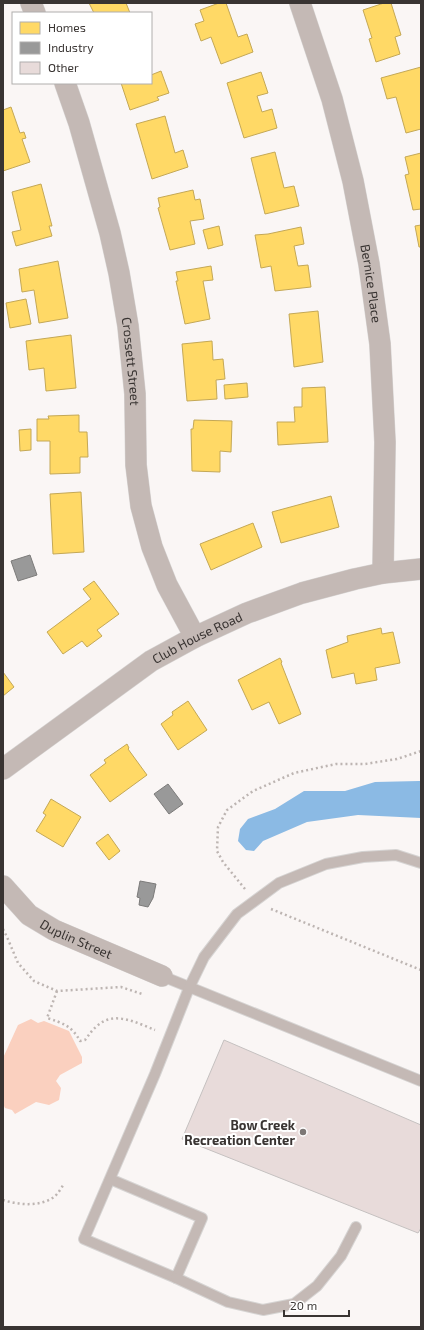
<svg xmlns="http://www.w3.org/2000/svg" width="424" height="1330" font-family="'Exo 2',sans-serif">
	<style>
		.green { fill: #fad0bf }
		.water { fill: #8bbae4 }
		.homes { fill: #ffd966; stroke: #c4a856 }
		.industry { fill: #999; stroke: #7c7b7a }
		.building { fill: #e8dbda; stroke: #c5c1c0 }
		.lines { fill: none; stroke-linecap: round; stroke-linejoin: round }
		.service-casing { stroke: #d6d4d3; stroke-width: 12 }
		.minor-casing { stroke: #d6d4d3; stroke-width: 22 }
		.path { stroke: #bdb5b2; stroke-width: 2.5; stroke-dasharray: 2 3; stroke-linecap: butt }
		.service { stroke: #c4b9b5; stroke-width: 10 }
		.minor { stroke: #c4b9b5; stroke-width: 21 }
		.poi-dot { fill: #7d7876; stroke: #fff; stroke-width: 1.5 }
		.labels { text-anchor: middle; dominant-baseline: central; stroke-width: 4; stroke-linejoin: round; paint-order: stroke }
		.street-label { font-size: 13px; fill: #393432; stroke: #fff }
		.poi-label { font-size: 13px; font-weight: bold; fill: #393432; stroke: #fff; text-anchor: end }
	</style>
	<rect width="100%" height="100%" fill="#faf6f5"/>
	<!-- green -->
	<path class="green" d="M 31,1019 L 38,1023 L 44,1021 L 69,1031 L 82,1057 L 82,1063 L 60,1075 L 56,1081 L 61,1088 L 59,1100 L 49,1105 L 36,1102 L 15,1114 L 12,1110 L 5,1108 L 3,1104 L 3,1058 L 18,1025 Z"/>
	<!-- water -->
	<path class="water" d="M 419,781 L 421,781 L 421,818 L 358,815 L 307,822 L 263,841 L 254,851 L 246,850 L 238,841 L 240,829 L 248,819 L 275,809 L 304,791 L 345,791 L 375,782 Z"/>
	<!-- homes -->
	<g class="homes">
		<path d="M 89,3 L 126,3 L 130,13 L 94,13 Z"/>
		<path d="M 219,3 L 226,3 L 238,37 L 247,34 L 253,52 L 221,64 L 211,37 L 201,41 L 195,24 L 204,21 L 200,10 Z"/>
		<path d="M 384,3 L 391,3 L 401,35 L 395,37 L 400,54 L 376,62 L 369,39 L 372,38 L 363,10 Z"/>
		<path d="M 421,67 L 421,129 L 406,133 L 396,97 L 387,99 L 381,78 Z"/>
		<path d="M 161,71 L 169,93 L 157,97 L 159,100 L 130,110 L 121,83 L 151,83 L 151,75 Z"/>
		<path d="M 261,72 L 268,93 L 257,96 L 262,112 L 272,109 L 277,128 L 244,138 L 227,83 Z"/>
		<path d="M 11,107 L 20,133 L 24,132 L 26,138 L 22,139 L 30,162 L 3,171 L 3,110 Z"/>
		<path d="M 165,116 L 175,153 L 183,150 L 188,167 L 152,179 L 136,124 Z"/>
		<path d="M 275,152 L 284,188 L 294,186 L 299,206 L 265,214 L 251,158 Z"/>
		<path d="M 421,153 L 421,209 L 413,210 L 405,175 L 409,174 L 405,157 Z"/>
		<path d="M 41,184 L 52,226 L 49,226 L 52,236 L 16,246 L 12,232 L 21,230 L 12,192 Z"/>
		<path d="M 193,190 L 195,200 L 200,199 L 204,219 L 190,221 L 195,244 L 170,250 L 158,208 L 160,207 L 158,198 Z"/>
		<path d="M 421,225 L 421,247 L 419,247 L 415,226 Z"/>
		<path d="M 219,226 L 223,245 L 208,249 L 203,230 Z"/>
		<path d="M 301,227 L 304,244 L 294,246 L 298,266 L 308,265 L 311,287 L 275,291 L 271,266 L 261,268 L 255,235 L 268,234 Z"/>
		<path d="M 58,261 L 68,318 L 39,323 L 34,290 L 22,292 L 19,269 Z"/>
		<path d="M 211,266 L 213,280 L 203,281 L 210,319 L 185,324 L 176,281 L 178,281 L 176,272 Z"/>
		<path d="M 26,299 L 31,324 L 10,328 L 6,303 Z"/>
		<path d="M 318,311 L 323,362 L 294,367 L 289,314 Z"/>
		<path d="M 71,335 L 76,388 L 46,391 L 44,368 L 29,370 L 26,341 Z"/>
		<path d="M 212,341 L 213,360 L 223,359 L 225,379 L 216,380 L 217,399 L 187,401 L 182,344 Z"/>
		<path d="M 247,383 L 248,397 L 225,399 L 224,385 Z"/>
		<path d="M 325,387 L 328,442 L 278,445 L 277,422 L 295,422 L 294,407 L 302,407 L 302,388 Z"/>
		<path d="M 79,415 L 79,432 L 87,432 L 88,457 L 80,457 L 80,473 L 50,474 L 50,441 L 37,441 L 37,419 L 49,419 L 48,416 Z"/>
		<path d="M 194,420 L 232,421 L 231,452 L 220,451 L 220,472 L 192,471 L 191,429 L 193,429 Z"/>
		<path d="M 31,429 L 31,450 L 20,451 L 19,430 Z"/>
		<path d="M 81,492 L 84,552 L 53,554 L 50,494 Z"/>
		<path d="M 331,496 L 339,527 L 281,543 L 272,512 Z"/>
		<path d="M 253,523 L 262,547 L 211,570 L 200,544 Z"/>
		<path d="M 94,581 L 119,614 L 97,630 L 102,636 L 87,647 L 82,641 L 63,654 L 47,632 L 91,599 L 83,589 Z"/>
		<path d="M 381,628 L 382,634 L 393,632 L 400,663 L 375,668 L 377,680 L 356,684 L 354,673 L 332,678 L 326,650 L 348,642 L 347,636 Z"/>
		<path d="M 280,658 L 282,662 L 281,663 L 301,714 L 279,724 L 269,702 L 252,710 L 238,680 Z"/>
		<path d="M 3,672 L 14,687 L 3,696 Z"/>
		<path d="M 188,701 L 207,730 L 178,750 L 161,724 L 173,715 L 172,712 Z"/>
		<path d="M 127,744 L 129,748 L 128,749 L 147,775 L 110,802 L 90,775 L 106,763 L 104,760 Z"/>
		<path d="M 51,799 L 81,817 L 63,847 L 36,831 L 46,815 L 43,813 Z"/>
		<path d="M 108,834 L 120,851 L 109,860 L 96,843 Z"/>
	</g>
	<!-- industry -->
	<g class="industry">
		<path d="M 30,555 L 37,575 L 18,581 L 11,561 Z"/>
		<path d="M 168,784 L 183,804 L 169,814 L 154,794 Z"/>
		<path d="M 140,881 L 156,884 L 153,898 L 148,907 L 139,905 L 140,898 L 137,897 Z"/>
	</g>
	<!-- building -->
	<path class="building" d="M 224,1040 L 421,1125 L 421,1228 L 418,1233 L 182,1139 Z"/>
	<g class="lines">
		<defs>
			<g id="service">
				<path d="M 162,976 L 421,1081"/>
				<path d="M 110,1179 L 202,1218 L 176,1278 L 84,1239 L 155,1074 L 189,988 L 204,957 L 237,914 L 279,883 L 326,864 L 363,857 L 396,855 L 421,863"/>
				<path d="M 176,1278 L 228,1302 L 263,1310 L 294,1304 L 317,1286 L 341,1256 L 356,1227"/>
			</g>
			<g id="minor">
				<path d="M 31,3 L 35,13"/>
				<path id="s1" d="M 300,3 L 332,99 L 353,181 L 369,264 L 380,344 L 385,442 L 383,573"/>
				<path id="s2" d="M 65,83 L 79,123 L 110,233 L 119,273 L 128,326 L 135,394 L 136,465 L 141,506 L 152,547 L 167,585 L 195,637"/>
				<path id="s3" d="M 3,769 L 151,661 L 195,637 L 247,613 L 302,593 L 355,579 L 383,573 L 421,569"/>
				<path id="s4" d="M 3,886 L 29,915 L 54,930 L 162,976"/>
			</g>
		</defs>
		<!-- service casing -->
		<use href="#service" class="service-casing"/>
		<!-- minor casing -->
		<use href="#minor" class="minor-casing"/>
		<!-- path -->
		<g class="path">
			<path d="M 245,889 L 223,862 L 217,851 L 218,827 L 227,810 L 253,791 L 294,773 L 336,764 L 365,764 L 397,759 L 421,751"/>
			<path d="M 271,909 L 421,970"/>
			<path d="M 3,929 L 7,937 L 18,963 L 34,981 L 57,991 L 121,987 L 142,994"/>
			<path d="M 57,991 L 47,1018 C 63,1023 72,1026 80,1041 L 85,1040 C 89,1035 92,1030 97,1026 C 114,1010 137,1023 155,1030"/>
			<path d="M 3,1200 C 19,1205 40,1207 54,1197 C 58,1194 61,1188 64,1184"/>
		</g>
		<!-- service -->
		<use href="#service" class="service"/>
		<!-- minor -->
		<use href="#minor" class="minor"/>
	</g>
	<!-- markers -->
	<circle class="poi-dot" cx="303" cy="1132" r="4"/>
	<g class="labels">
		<!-- street labels -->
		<g class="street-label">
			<text stroke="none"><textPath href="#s1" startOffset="290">Bernice Place</textPath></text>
			<text stroke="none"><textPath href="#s2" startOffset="287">Crossett Street</textPath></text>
			<text stroke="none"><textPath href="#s3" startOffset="235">Club House Road</textPath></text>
			<text stroke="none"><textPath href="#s4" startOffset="92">Duplin Street</textPath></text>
		</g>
		<!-- poi labels -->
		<g class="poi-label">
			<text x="295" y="1125">Bow Creek<tspan x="295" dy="15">Recreation Center</tspan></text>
		</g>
	</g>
	<!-- border -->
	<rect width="424" height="1330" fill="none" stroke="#393432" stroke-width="8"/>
	<!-- legend -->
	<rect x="12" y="12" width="140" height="72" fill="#ffffff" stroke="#b0aead"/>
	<rect x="20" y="22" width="20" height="12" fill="#ffd966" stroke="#b0aead"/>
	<text x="48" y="32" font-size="12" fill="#393432">Homes</text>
	<rect x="20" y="42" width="20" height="12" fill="#999999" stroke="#b0aead"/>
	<text x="48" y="52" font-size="12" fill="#393432">Industry</text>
	<rect x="20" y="62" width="20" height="12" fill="#e8dbda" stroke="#b0aead"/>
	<text x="48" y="72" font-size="12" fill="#393432">Other</text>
	<!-- scale -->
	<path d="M284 1310v6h65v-6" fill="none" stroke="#393432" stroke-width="2"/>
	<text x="290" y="1310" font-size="12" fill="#393432" stroke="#ffffff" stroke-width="3" paint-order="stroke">20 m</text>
</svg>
